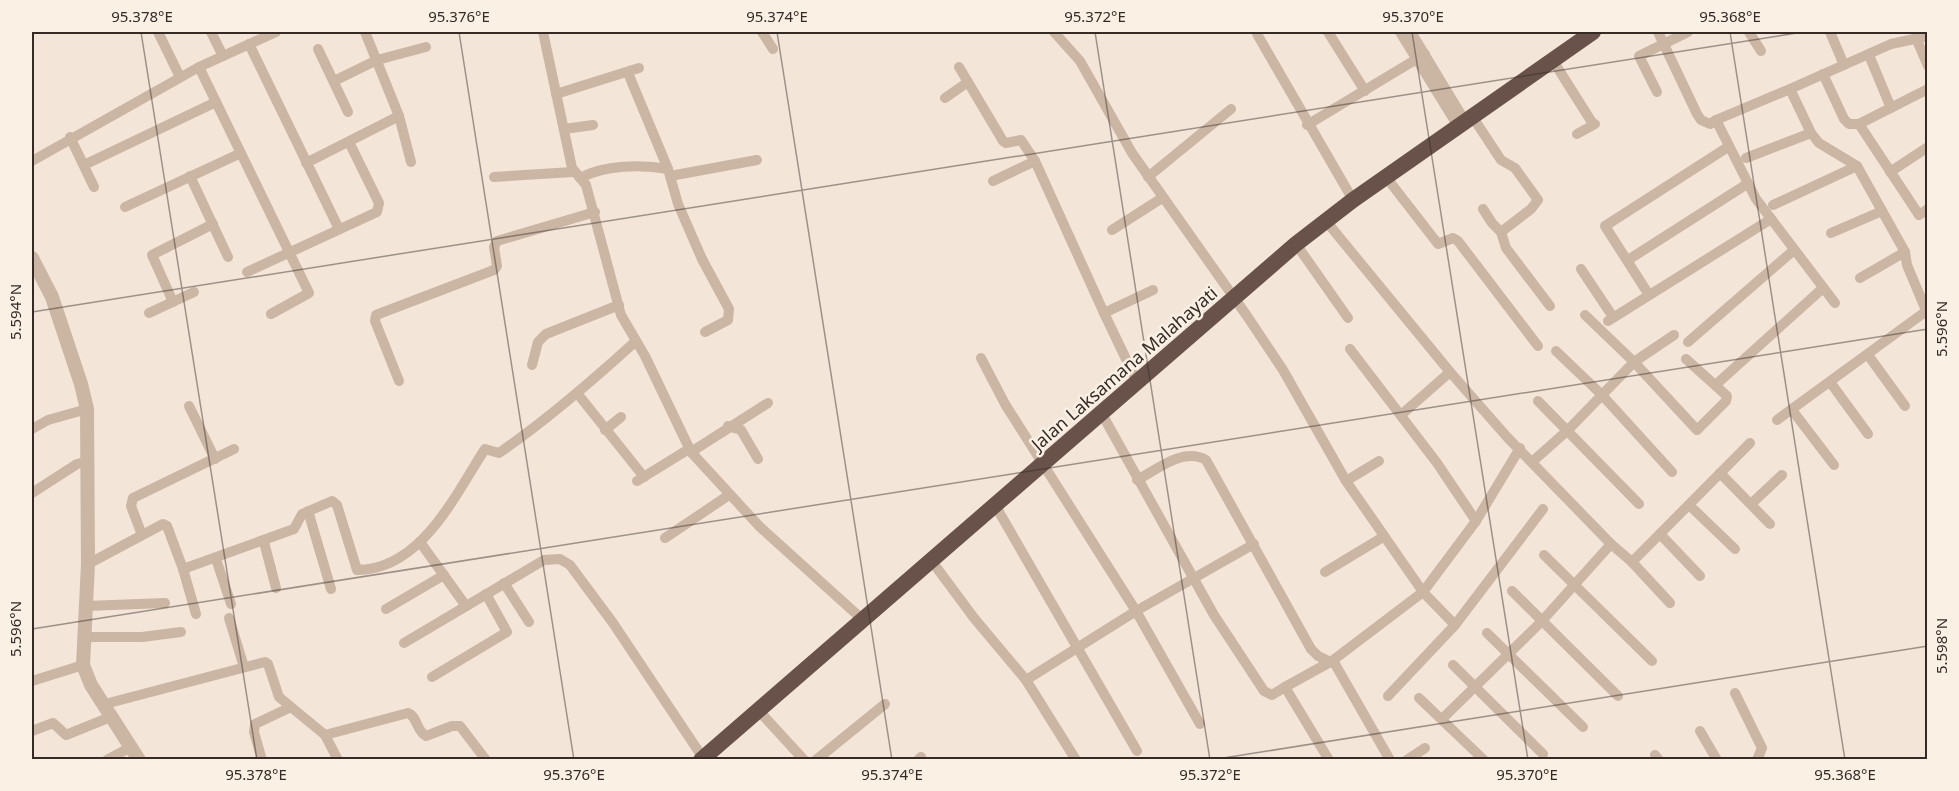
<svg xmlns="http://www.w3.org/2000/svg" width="1959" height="791" font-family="'Noto Sans',sans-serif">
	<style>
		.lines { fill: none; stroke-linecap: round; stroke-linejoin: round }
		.minor { stroke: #cbb5a3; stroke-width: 10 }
		.tertiary { stroke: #cbb5a3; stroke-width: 14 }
		.trunk { stroke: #685249; stroke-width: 16 }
		.ticks { fill: none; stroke: #362a26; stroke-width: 1.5; stroke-opacity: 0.45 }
		.labels { text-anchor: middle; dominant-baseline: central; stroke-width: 5; stroke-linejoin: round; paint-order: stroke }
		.street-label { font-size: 18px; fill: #362a26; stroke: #faf0e4 }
		.neatline { fill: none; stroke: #362a26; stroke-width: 2 }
		.ticks-label { font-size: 15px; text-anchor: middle; fill: #362a26 }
	</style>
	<rect width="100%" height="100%" fill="#f3e5d8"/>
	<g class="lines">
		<!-- minor -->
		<g class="minor">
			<path d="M 158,32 L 180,77"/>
			<path d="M 211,32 L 223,56"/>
			<path d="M 365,32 L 399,116 L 411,162"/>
			<path d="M 543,32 L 572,168 L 586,185 L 621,315 L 645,356 L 691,452 L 760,527 L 863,620"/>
			<path d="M 762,32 L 773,49"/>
			<path d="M 1054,32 L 1080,61 L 1132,153 L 1247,316 L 1283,370 L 1346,481 L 1423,592 L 1332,661 L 1285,687 L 1329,760"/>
			<path d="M 1328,32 L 1365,91"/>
			<path d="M 1400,32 L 1458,126"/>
			<path d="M 1411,32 L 1465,121"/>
			<path d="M 1658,32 L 1697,114 L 1701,120 L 1710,124 L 1716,120"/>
			<path d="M 1749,32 L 1761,51"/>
			<path d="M 1830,32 L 1844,65"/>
			<path d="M 1257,34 L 1353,200"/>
			<path d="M 1928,36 L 1891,44 L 1790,89 L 1811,133 L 1819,143 L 1857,166 L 1905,252 L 1907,265 L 1928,315"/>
			<path d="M 1916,38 L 1928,66"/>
			<path d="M 249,44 L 339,229"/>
			<path d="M 318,49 L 348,112"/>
			<path d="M 1869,55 L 1891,108"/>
			<path d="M 1552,59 L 1593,124"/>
			<path d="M 199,67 L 309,293 L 271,314"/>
			<path d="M 959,67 L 1003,141 L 1006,143 L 1021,140 L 1035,161 L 1104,313"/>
			<path d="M 628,73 L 668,169 L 678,204 L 702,259 L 729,309 L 728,320 L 705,332"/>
			<path d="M 1823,74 L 1844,119 L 1849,124 L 1859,124 L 1919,215 L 1928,209"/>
			<path d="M 334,81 L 377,60 L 426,47"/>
			<path d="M 1790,89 L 1716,120 L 1756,199 L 1835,303"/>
			<path d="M 1657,92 L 1639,56 L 1688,32"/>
			<path d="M 556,94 L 639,68"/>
			<path d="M 945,98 L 968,82"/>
			<path d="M 1472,116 L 1501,160 L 1515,168 L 1538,200 L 1531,209 L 1501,232"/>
			<path d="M 1859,124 L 1928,89"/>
			<path d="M 1307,125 L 1425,54"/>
			<path d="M 564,129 L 593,125"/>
			<path d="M 1577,134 L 1595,124"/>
			<path d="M 70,137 L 94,187"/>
			<path d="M 1746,158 L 1811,133"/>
			<path d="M 32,161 L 199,67 L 276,32"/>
			<path d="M 306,163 L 399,116"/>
			<path d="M 84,165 L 216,102"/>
			<path d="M 1890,172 L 1928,147"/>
			<path d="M 190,176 L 228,257"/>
			<path d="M 670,176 L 757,160"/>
			<path d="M 494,177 L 573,172"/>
			<path d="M 1148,177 L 1231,109"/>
			<path d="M 1386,177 L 1438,244 L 1453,238 L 1458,241 L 1538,346"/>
			<path d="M 580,178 C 604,165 641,164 668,169"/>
			<path d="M 993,181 L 1035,161"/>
			<path d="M 1773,205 L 1857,166"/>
			<path d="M 125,207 L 241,153"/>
			<path d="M 1483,209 L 1492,223 L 1501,232 L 1506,248 L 1550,306"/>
			<path d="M 1326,221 L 1450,372 L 1507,437 L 1611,544"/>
			<path d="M 1112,230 L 1162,198"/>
			<path d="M 1831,233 L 1882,211"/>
			<path d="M 1296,244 L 1348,318"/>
			<path d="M 1628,260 L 1747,184"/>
			<path d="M 1581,269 L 1613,317"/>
			<path d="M 247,272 L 377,212 L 379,203 L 349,142"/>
			<path d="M 1860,278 L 1905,252"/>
			<path d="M 1649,295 L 1605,226 L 1728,147"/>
			<path d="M 173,302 L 152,255 L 213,224"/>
			<path d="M 149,313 L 194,292"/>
			<path d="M 1585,315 L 1634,362 L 1697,430 L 1726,401 L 1727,396 L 1686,359"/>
			<path d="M 1608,321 L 1771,219"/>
			<path d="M 1688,342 L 1794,250"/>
			<path d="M 1350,349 L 1437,463 L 1476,521"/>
			<path d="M 1556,351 L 1602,395 L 1672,472"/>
			<path d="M 1868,355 L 1905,406"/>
			<path d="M 981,358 L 1005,404 L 1136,611 L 1200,724"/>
			<path d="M 532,365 L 538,342 L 546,334 L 619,305"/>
			<path d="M 399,381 L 375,321 L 376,315 L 494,270 L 497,266 L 494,247 L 497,241 L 595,212"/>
			<path d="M 1720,381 L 1823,288"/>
			<path d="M 1137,382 L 1104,313 L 1153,290"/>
			<path d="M 1830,382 L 1868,434"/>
			<path d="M 577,393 L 644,477"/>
			<path d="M 1538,401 L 1639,504"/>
			<path d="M 189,406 L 215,459"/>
			<path d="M 1792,410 L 1834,465"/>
			<path d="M 1102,414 L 1214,615 L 1264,691 L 1272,695 L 1285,687"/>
			<path d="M 1401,415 L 1450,372"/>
			<path d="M 1777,420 L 1925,312"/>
			<path d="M 728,426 L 741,430 L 758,459"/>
			<path d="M 32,429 L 48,420 L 87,409"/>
			<path d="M 605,430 L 621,417"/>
			<path d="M 691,452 L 768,403"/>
			<path d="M 1532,462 L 1568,430 L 1634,362 L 1674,335"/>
			<path d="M 1720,473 L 1770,524"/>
			<path d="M 1137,480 C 1158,469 1183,447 1206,460 L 1311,649 L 1318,656 L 1335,664 L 1390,760"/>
			<path d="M 637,481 L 689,449"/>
			<path d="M 1346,481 L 1379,461"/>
			<path d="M 32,493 L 77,464 L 89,461"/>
			<path d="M 1751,504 L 1782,475"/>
			<path d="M 995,505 L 1137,751"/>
			<path d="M 1689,505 L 1735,549"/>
			<path d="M 308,511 L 331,589"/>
			<path d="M 1660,534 L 1700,576"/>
			<path d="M 142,535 L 131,506 L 133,498 L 234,449"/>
			<path d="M 665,538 L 729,495"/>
			<path d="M 264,542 L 276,588"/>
			<path d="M 420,542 L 466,606"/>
			<path d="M 1544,555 L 1652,661"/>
			<path d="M 216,559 L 231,604"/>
			<path d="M 931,560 L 974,618 L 1026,680 L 1076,760"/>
			<path d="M 1632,562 L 1670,603"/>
			<path d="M 88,564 L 163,524 L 167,526 L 183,569 L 294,529 L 302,514 L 332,501 L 337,505 L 357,570 C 421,570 455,495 485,449 L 499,453 C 547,420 592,381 636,341"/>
			<path d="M 183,569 L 196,614"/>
			<path d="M 1325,572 L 1383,537"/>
			<path d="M 504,583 L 529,622"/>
			<path d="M 1512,591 L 1618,696"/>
			<path d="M 86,606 L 165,603"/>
			<path d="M 386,609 L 444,575"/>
			<path d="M 229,618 L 244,667"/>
			<path d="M 1455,625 L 1543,509"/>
			<path d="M 1487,633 L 1583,727"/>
			<path d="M 84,637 L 142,637 L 181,632"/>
			<path d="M 404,643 L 544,560 L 560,559 L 570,565 L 613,623 L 703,758"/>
			<path d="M 1453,665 L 1543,754"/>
			<path d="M 432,677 L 507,632 L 486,594"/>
			<path d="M 1026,680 L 1136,611 L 1254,544"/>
			<path d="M 32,681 L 83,665"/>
			<path d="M 1735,693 L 1762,748 L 1757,760"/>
			<path d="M 1388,696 L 1455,625 L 1423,592 L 1476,521 L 1520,448"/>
			<path d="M 1419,698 L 1484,760"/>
			<path d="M 105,704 L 265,662 L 268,664 L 279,697 L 325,735 L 338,760"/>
			<path d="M 759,711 L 804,760"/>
			<path d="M 1442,719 L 1541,622 L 1611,544 L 1632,562 L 1750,443"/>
			<path d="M 32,731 L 53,723 L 66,735 L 113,716"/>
			<path d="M 1700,731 L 1717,760"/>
			<path d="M 325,735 L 408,713 C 418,717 416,731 426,736 L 452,726 L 460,726 L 486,760"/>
			<path d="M 1655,755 L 1659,760"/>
			<path d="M 107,760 L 131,747"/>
			<path d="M 262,760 L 254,732 L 255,724 L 289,708"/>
			<path d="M 816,760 L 885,704"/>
			<path d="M 918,760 L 921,757"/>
			<path d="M 1407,760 L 1425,748"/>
		</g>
		<!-- tertiary -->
		<path class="tertiary" d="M 32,258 L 52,297 L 81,384 L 87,409 L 88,564 L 83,665 L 91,685 L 139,760"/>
		<!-- trunk -->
		<path class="trunk" d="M 701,760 L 1296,244 L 1353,200 L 1593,32"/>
	</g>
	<!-- ticks -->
	<path class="ticks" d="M 141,32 L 257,760M 459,32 L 574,760M 777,32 L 892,760M 1095,32 L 1210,760M 1412,32 L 1528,760M 1730,32 L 1845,760M 32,312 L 1803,32M 32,629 L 1928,329M 1211,760 L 1928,646"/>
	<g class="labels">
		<!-- street labels -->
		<g class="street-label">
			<text transform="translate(1124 368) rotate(-41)">Jalan Laksamana Malahayati</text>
		</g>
	</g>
	<!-- border -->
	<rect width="1959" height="791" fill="none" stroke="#faf0e4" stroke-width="66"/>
	<rect x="33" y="33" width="1893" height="725" class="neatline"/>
	<g class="ticks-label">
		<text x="142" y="22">95.378°E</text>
		<text x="459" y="22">95.376°E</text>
		<text x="777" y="22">95.374°E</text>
		<text x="1095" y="22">95.372°E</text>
		<text x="1413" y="22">95.370°E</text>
		<text x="1730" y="22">95.368°E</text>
		<text transform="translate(16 312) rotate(-90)" y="5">5.594°N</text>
		<text transform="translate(1942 329) rotate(-90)" y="5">5.596°N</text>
		<text transform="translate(16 629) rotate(-90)" y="5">5.596°N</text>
		<text transform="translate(1942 646) rotate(-90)" y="5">5.598°N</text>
		<text x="256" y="780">95.378°E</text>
		<text x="574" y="780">95.376°E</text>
		<text x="892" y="780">95.374°E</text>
		<text x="1210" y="780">95.372°E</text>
		<text x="1527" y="780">95.370°E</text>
		<text x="1845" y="780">95.368°E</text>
	</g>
</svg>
